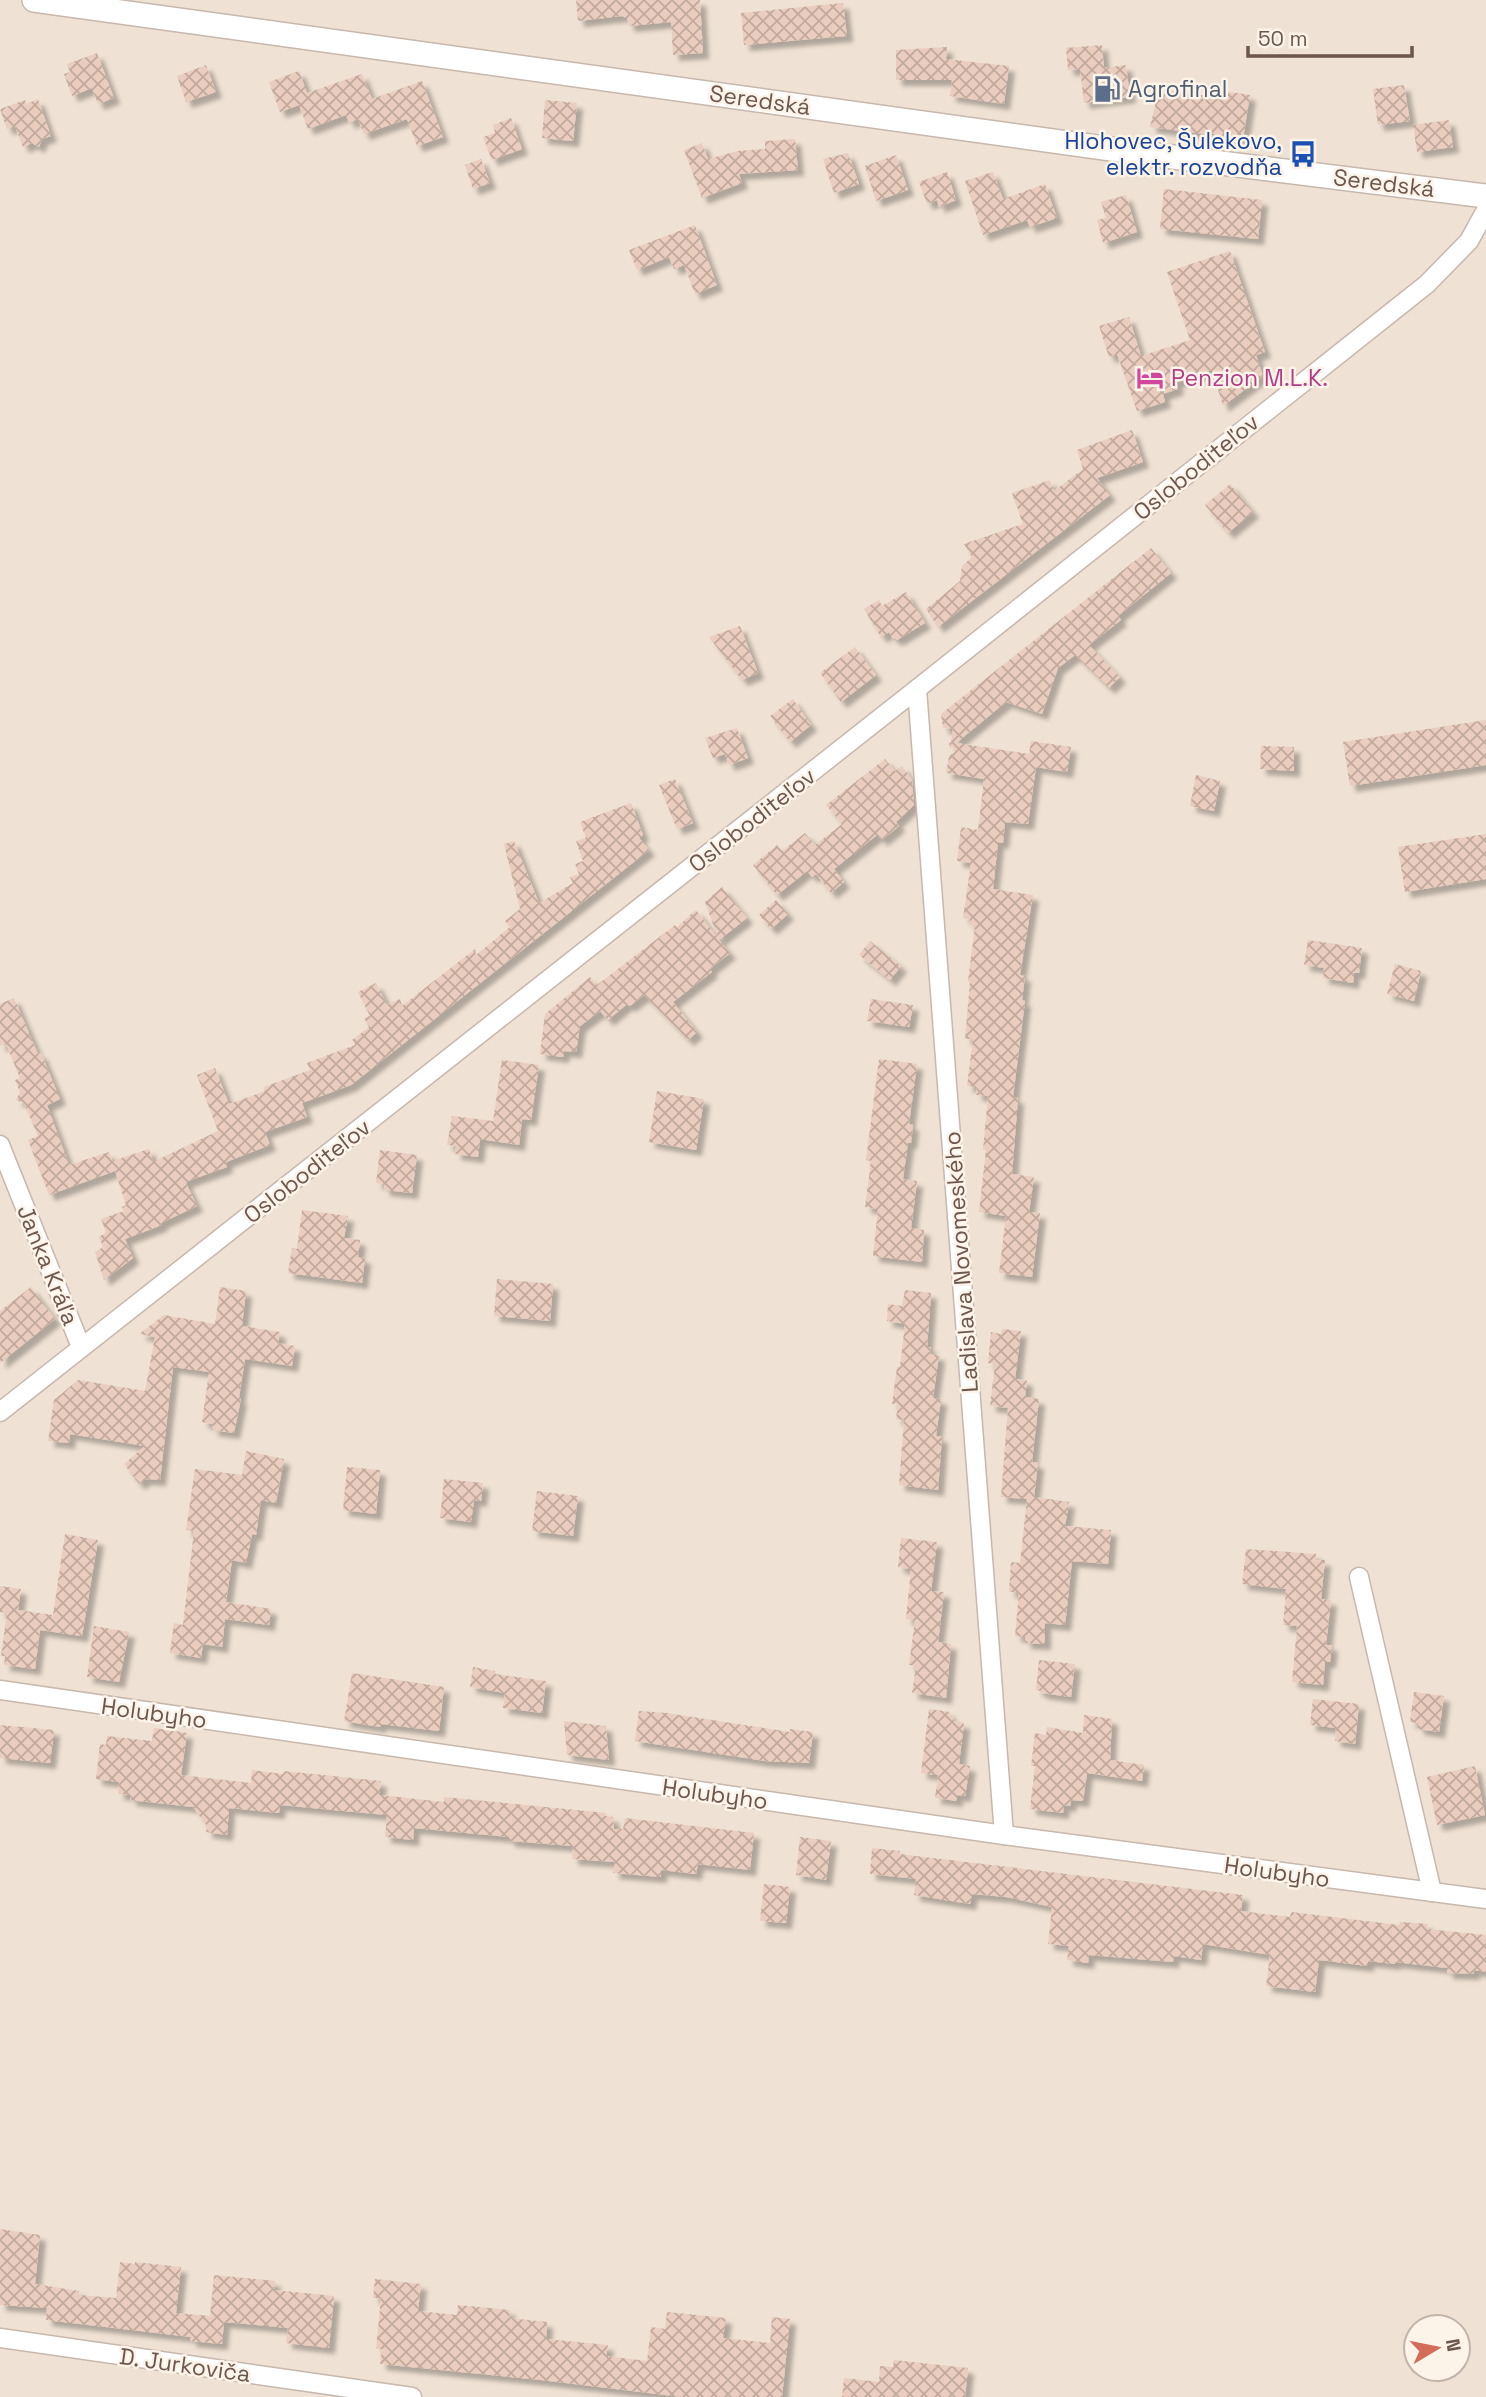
<svg xmlns="http://www.w3.org/2000/svg" width="1486" height="2397" font-family="'Space Grotesk',sans-serif">
	<style>
		.residential { fill: #efe1d3; fill-rule: evenodd }
		.building { fill: url(#building-cross-hatch); filter: url(#shadow) }
		.lines { fill: none; stroke-linecap: round; stroke-linejoin: round }
		.minor-casing { stroke: #c8b7ac; stroke-width: 21 }
		.tertiary-casing { stroke: #c8b7ac; stroke-width: 26 }
		.minor { stroke: #fff; stroke-width: 18 }
		.tertiary { stroke: #fff; stroke-width: 23 }
		.labels { text-anchor: middle; dominant-baseline: central; stroke-width: 5; stroke-linejoin: round; paint-order: stroke }
		.service-label { font-size: 23px; fill: #4e5e75; stroke: #fcf3e9; text-anchor: start }
		.street-label { font-size: 23px; fill: #6d564d; stroke: #fcf3e9 }
		.transit-label { font-size: 23px; fill: #164399; stroke: #fcf3e9; text-anchor: end }
		.hotel-label { font-size: 23px; fill: #b23c85; stroke: #fcf3e9; text-anchor: start }
	</style>
	<defs>
		<pattern id="building-cross-hatch" width="8" height="8" patternUnits="userSpaceOnUse" patternTransform="scale(1.75)"><rect width="8" height="8" fill="#eacdbf"/><path d="M0 0l8 8M0 8l8-8" fill="none" stroke="#c2a99d"/></pattern>
		<filter id="shadow"><feDropShadow dx="6" dy="6" stdDeviation="2" flood-color="#0004"/></filter>
	</defs>
	<rect width="100%" height="100%" fill="#f9efe4"/>
	<!-- residential -->
	<path class="residential" d="M 0,0 L 1486,0 L 1486,2397 L 0,2397 ZM 1416,2327 L 1458,2327 L 1458,2369 L 1416,2369 Z"/>
	<!-- building -->
	<g class="building">
		<path d="M 576,0 L 700,0 L 703,53 L 673,55 L 671,22 L 629,26 L 627,18 L 622,16 L 578,21 Z"/>
		<path d="M 843,3 L 847,36 L 744,45 L 741,13 Z"/>
		<path d="M 1102,45 L 1104,68 L 1126,65 L 1130,97 L 1084,103 L 1080,69 L 1068,70 L 1066,48 Z"/>
		<path d="M 947,47 L 946,59 L 1009,66 L 1004,104 L 950,96 L 952,80 L 896,80 L 896,50 Z"/>
		<path d="M 97,53 L 114,98 L 98,104 L 92,88 L 72,96 L 64,74 L 70,72 L 67,64 Z"/>
		<path d="M 206,65 L 216,92 L 186,102 L 177,76 Z"/>
		<path d="M 299,71 L 307,93 L 362,74 L 372,99 L 422,81 L 443,137 L 417,146 L 407,119 L 364,134 L 358,119 L 349,123 L 346,115 L 308,129 L 299,105 L 280,112 L 269,82 Z"/>
		<path d="M 1404,85 L 1410,121 L 1378,125 L 1373,89 Z"/>
		<path d="M 1159,89 L 1209,96 L 1210,89 L 1250,95 L 1243,139 L 1150,127 Z"/>
		<path d="M 38,99 L 51,136 L 42,139 L 39,147 L 32,143 L 23,147 L 15,126 L 7,129 L 0,109 L 25,100 L 26,104 Z"/>
		<path d="M 545,100 L 577,103 L 573,141 L 542,138 Z"/>
		<path d="M 511,118 L 522,149 L 492,160 L 483,137 L 495,133 L 493,125 Z"/>
		<path d="M 1449,120 L 1453,147 L 1417,152 L 1413,125 Z"/>
		<path d="M 795,139 L 798,170 L 739,174 L 742,183 L 702,198 L 684,150 L 702,143 L 708,159 L 738,151 L 765,149 L 765,141 Z"/>
		<path d="M 848,153 L 859,184 L 834,193 L 823,159 Z"/>
		<path d="M 896,155 L 908,190 L 876,201 L 865,166 Z"/>
		<path d="M 481,159 L 490,183 L 473,189 L 465,165 Z"/>
		<path d="M 947,172 L 956,200 L 939,207 L 937,200 L 927,204 L 919,182 Z"/>
		<path d="M 993,172 L 1003,199 L 1045,184 L 1057,218 L 1030,227 L 1027,220 L 983,235 L 965,181 Z"/>
		<path d="M 1164,189 L 1262,200 L 1258,239 L 1160,229 Z"/>
		<path d="M 1126,195 L 1137,232 L 1103,243 L 1097,220 L 1106,218 L 1101,202 Z"/>
		<path d="M 695,225 L 717,285 L 695,294 L 684,265 L 674,269 L 669,257 L 637,270 L 629,250 Z"/>
		<path d="M 1230,251 L 1265,352 L 1256,355 L 1263,376 L 1223,406 L 1212,370 L 1176,382 L 1178,389 L 1163,394 L 1165,402 L 1137,411 L 1117,354 L 1109,357 L 1099,326 L 1129,317 L 1141,356 L 1190,340 L 1167,272 Z"/>
		<path d="M 1132,430 L 1143,462 L 1097,478 L 1110,495 L 938,627 L 926,609 L 960,581 L 962,566 L 972,557 L 964,544 L 1023,524 L 1012,493 L 1050,480 L 1054,491 L 1083,469 L 1077,450 Z"/>
		<path d="M 1230,484 L 1253,512 L 1228,533 L 1205,505 Z"/>
		<path d="M 1151,548 L 1171,573 L 1118,616 L 1121,620 L 1089,645 L 1120,677 L 1109,688 L 1075,655 L 1058,668 L 1042,714 L 1006,702 L 956,743 L 1029,754 L 1031,741 L 1071,747 L 1067,772 L 1036,767 L 1028,824 L 1005,822 L 1003,843 L 998,842 L 993,889 L 1033,895 L 1020,975 L 1025,976 L 1022,1000 L 1025,1001 L 1013,1097 L 1018,1098 L 1012,1174 L 1034,1177 L 1029,1212 L 1040,1213 L 1032,1277 L 999,1273 L 1006,1216 L 979,1212 L 986,1150 L 983,1150 L 988,1096 L 976,1095 L 977,1087 L 967,1086 L 973,1039 L 965,1039 L 970,982 L 968,981 L 975,926 L 969,925 L 970,919 L 963,918 L 971,863 L 957,861 L 961,827 L 978,830 L 984,779 L 946,773 L 949,756 L 955,752 L 952,747 L 950,749 L 949,742 L 951,743 L 953,729 L 943,728 L 941,714 Z"/>
		<path d="M 906,592 L 925,623 L 897,640 L 895,638 L 893,639 L 889,632 L 881,637 L 864,609 L 879,600 L 882,606 Z"/>
		<path d="M 740,626 L 758,673 L 742,680 L 709,637 Z"/>
		<path d="M 855,647 L 876,675 L 841,702 L 820,673 Z"/>
		<path d="M 793,699 L 811,725 L 790,742 L 770,716 Z"/>
		<path d="M 1486,720 L 1486,765 L 1350,786 L 1343,742 Z"/>
		<path d="M 737,728 L 748,758 L 729,765 L 725,754 L 713,758 L 705,738 Z"/>
		<path d="M 1261,746 L 1294,747 L 1294,771 L 1260,769 Z"/>
		<path d="M 885,759 L 895,771 L 902,766 L 912,780 L 914,805 L 896,822 L 899,826 L 882,840 L 877,835 L 834,869 L 844,882 L 831,893 L 816,874 L 812,877 L 807,871 L 777,895 L 753,865 L 777,845 L 782,851 L 805,833 L 815,845 L 842,824 L 826,805 Z"/>
		<path d="M 1196,775 L 1220,781 L 1214,811 L 1190,806 Z"/>
		<path d="M 675,779 L 693,823 L 677,829 L 659,785 Z"/>
		<path d="M 631,803 L 643,835 L 639,838 L 649,850 L 351,1085 L 302,1103 L 307,1117 L 265,1132 L 270,1145 L 226,1162 L 227,1167 L 188,1181 L 186,1183 L 197,1206 L 161,1223 L 162,1225 L 125,1239 L 133,1258 L 104,1280 L 95,1252 L 103,1247 L 99,1237 L 106,1232 L 101,1219 L 124,1211 L 122,1207 L 126,1205 L 115,1171 L 49,1195 L 28,1140 L 38,1136 L 24,1103 L 16,1100 L 20,1092 L 15,1080 L 20,1078 L 6,1044 L 0,1046 L 0,1004 L 14,998 L 38,1054 L 41,1053 L 60,1099 L 47,1105 L 69,1165 L 109,1152 L 112,1161 L 149,1149 L 153,1162 L 218,1131 L 197,1075 L 215,1068 L 229,1104 L 265,1091 L 264,1087 L 310,1070 L 307,1063 L 355,1045 L 352,1040 L 369,1027 L 364,1018 L 370,1016 L 358,992 L 376,983 L 387,1005 L 400,999 L 402,1006 L 475,949 L 476,955 L 510,927 L 505,921 L 520,909 L 504,844 L 514,841 L 539,903 L 573,883 L 570,877 L 579,874 L 575,864 L 583,861 L 576,841 L 586,838 L 580,822 Z"/>
		<path d="M 1486,834 L 1486,879 L 1405,892 L 1398,847 Z"/>
		<path d="M 722,887 L 747,918 L 719,940 L 730,953 L 710,969 L 712,972 L 673,1002 L 697,1032 L 688,1040 L 644,995 L 630,1006 L 627,1004 L 608,1020 L 600,1011 L 580,1026 L 576,1052 L 564,1051 L 563,1057 L 540,1054 L 545,1014 L 590,977 L 597,985 L 675,925 L 677,927 L 696,910 L 718,938 L 705,902 Z"/>
		<path d="M 776,900 L 788,914 L 771,929 L 759,915 Z"/>
		<path d="M 1308,940 L 1362,948 L 1359,973 L 1354,973 L 1353,983 L 1323,978 L 1324,968 L 1304,965 Z"/>
		<path d="M 870,941 L 901,966 L 890,980 L 859,955 Z"/>
		<path d="M 1395,964 L 1421,971 L 1414,1001 L 1387,994 Z"/>
		<path d="M 871,999 L 913,1005 L 909,1027 L 867,1021 Z"/>
		<path d="M 879,1059 L 917,1064 L 909,1124 L 913,1125 L 911,1143 L 908,1143 L 903,1179 L 917,1181 L 911,1228 L 924,1230 L 922,1262 L 873,1256 L 878,1209 L 865,1207 L 871,1161 L 866,1160 Z"/>
		<path d="M 502,1060 L 539,1065 L 531,1120 L 522,1119 L 519,1145 L 480,1139 L 478,1157 L 455,1154 L 456,1146 L 447,1145 L 452,1116 L 493,1121 Z"/>
		<path d="M 657,1091 L 704,1099 L 696,1150 L 649,1142 Z"/>
		<path d="M 380,1150 L 417,1155 L 412,1193 L 384,1190 L 384,1184 L 376,1183 Z"/>
		<path d="M 302,1210 L 348,1216 L 344,1238 L 360,1240 L 358,1257 L 365,1258 L 362,1283 L 288,1273 L 292,1248 L 297,1249 Z"/>
		<path d="M 497,1279 L 553,1284 L 550,1321 L 494,1316 Z"/>
		<path d="M 31,1287 L 55,1319 L 0,1363 L 0,1311 Z"/>
		<path d="M 220,1287 L 246,1291 L 242,1326 L 280,1332 L 278,1343 L 295,1346 L 292,1366 L 245,1359 L 239,1398 L 241,1399 L 234,1433 L 212,1430 L 213,1424 L 202,1422 L 209,1372 L 173,1367 L 160,1480 L 145,1479 L 139,1484 L 124,1464 L 145,1446 L 70,1434 L 69,1443 L 48,1441 L 54,1400 L 78,1380 L 145,1391 L 155,1337 L 139,1334 L 164,1315 L 215,1324 Z"/>
		<path d="M 905,1290 L 931,1293 L 927,1347 L 931,1347 L 930,1354 L 939,1355 L 933,1398 L 941,1399 L 936,1436 L 942,1437 L 938,1490 L 899,1485 L 904,1420 L 896,1419 L 898,1404 L 892,1404 L 897,1367 L 900,1367 L 905,1324 L 887,1321 L 888,1304 L 902,1306 Z"/>
		<path d="M 1002,1329 L 1021,1331 L 1015,1379 L 1027,1380 L 1025,1397 L 1039,1399 L 1032,1462 L 1038,1463 L 1034,1497 L 1069,1502 L 1065,1526 L 1111,1530 L 1108,1564 L 1072,1561 L 1065,1625 L 1045,1623 L 1045,1644 L 1025,1643 L 1025,1637 L 1015,1636 L 1019,1592 L 1009,1592 L 1011,1562 L 1020,1563 L 1027,1499 L 1001,1497 L 1008,1408 L 990,1406 L 995,1364 L 988,1363 L 991,1332 L 1001,1334 Z"/>
		<path d="M 246,1451 L 284,1459 L 276,1503 L 261,1500 L 256,1535 L 252,1534 L 246,1563 L 232,1560 L 226,1602 L 271,1609 L 269,1625 L 225,1619 L 222,1647 L 203,1644 L 201,1658 L 170,1653 L 174,1623 L 183,1625 L 194,1531 L 186,1530 L 195,1469 L 242,1475 Z"/>
		<path d="M 347,1467 L 380,1470 L 376,1514 L 343,1510 Z"/>
		<path d="M 444,1479 L 483,1483 L 481,1501 L 474,1500 L 471,1522 L 440,1518 Z"/>
		<path d="M 537,1491 L 578,1496 L 573,1536 L 532,1531 Z"/>
		<path d="M 65,1534 L 98,1540 L 82,1636 L 40,1630 L 35,1669 L 4,1665 L 5,1656 L 1,1656 L 7,1613 L 0,1612 L 0,1586 L 21,1589 L 18,1610 L 53,1615 Z"/>
		<path d="M 901,1538 L 937,1542 L 931,1591 L 944,1592 L 938,1642 L 951,1644 L 946,1698 L 912,1693 L 916,1666 L 909,1665 L 915,1620 L 906,1619 L 911,1569 L 898,1567 Z"/>
		<path d="M 1246,1549 L 1316,1554 L 1316,1560 L 1325,1560 L 1321,1599 L 1331,1600 L 1326,1645 L 1332,1645 L 1330,1662 L 1325,1662 L 1323,1685 L 1292,1682 L 1297,1626 L 1283,1625 L 1286,1589 L 1242,1584 Z"/>
		<path d="M 94,1626 L 129,1632 L 119,1682 L 87,1677 Z"/>
		<path d="M 1039,1660 L 1075,1664 L 1071,1697 L 1041,1693 L 1041,1691 L 1036,1690 Z"/>
		<path d="M 473,1667 L 495,1671 L 495,1674 L 546,1681 L 542,1713 L 503,1708 L 505,1693 L 470,1687 Z"/>
		<path d="M 352,1673 L 444,1687 L 439,1731 L 381,1724 L 380,1727 L 344,1721 Z"/>
		<path d="M 1414,1692 L 1444,1696 L 1439,1732 L 1418,1729 L 1418,1723 L 1410,1722 Z"/>
		<path d="M 1313,1699 L 1359,1704 L 1355,1744 L 1335,1741 L 1336,1728 L 1310,1725 Z"/>
		<path d="M 929,1709 L 950,1712 L 949,1717 L 954,1718 L 953,1721 L 964,1723 L 959,1764 L 970,1766 L 965,1796 L 957,1795 L 957,1801 L 935,1798 L 938,1775 L 921,1773 Z"/>
		<path d="M 639,1711 L 667,1713 L 790,1732 L 790,1729 L 813,1732 L 809,1763 L 765,1761 L 635,1741 Z"/>
		<path d="M 1084,1715 L 1112,1719 L 1110,1760 L 1144,1765 L 1142,1781 L 1087,1773 L 1083,1801 L 1071,1800 L 1070,1806 L 1064,1805 L 1063,1813 L 1030,1809 L 1035,1766 L 1031,1766 L 1035,1733 L 1046,1735 L 1047,1727 L 1083,1733 Z"/>
		<path d="M 564,1721 L 606,1726 L 609,1760 L 567,1755 Z"/>
		<path d="M 0,1725 L 54,1730 L 50,1763 L 0,1758 Z"/>
		<path d="M 154,1728 L 187,1733 L 181,1775 L 251,1783 L 252,1770 L 283,1774 L 284,1771 L 381,1781 L 379,1795 L 444,1802 L 444,1797 L 606,1813 L 605,1816 L 613,1817 L 614,1829 L 623,1829 L 625,1818 L 754,1833 L 750,1870 L 698,1864 L 696,1874 L 661,1870 L 661,1877 L 613,1873 L 615,1862 L 572,1859 L 573,1846 L 509,1841 L 509,1837 L 414,1828 L 413,1840 L 385,1837 L 387,1815 L 280,1805 L 279,1813 L 229,1808 L 227,1835 L 206,1832 L 207,1826 L 193,1807 L 130,1800 L 131,1795 L 118,1794 L 119,1782 L 96,1779 L 100,1744 L 106,1745 L 107,1736 L 152,1741 Z"/>
		<path d="M 1475,1766 L 1485,1815 L 1437,1825 L 1427,1777 Z"/>
		<path d="M 800,1837 L 831,1841 L 826,1880 L 796,1875 Z"/>
		<path d="M 872,1848 L 900,1851 L 899,1854 L 1243,1895 L 1241,1911 L 1290,1917 L 1291,1912 L 1399,1925 L 1400,1922 L 1428,1924 L 1427,1929 L 1486,1935 L 1486,1972 L 1474,1970 L 1474,1974 L 1447,1973 L 1447,1968 L 1395,1962 L 1395,1964 L 1368,1961 L 1368,1966 L 1319,1960 L 1315,1992 L 1266,1986 L 1270,1955 L 1203,1944 L 1201,1960 L 1174,1956 L 1173,1962 L 1089,1955 L 1088,1963 L 1067,1960 L 1069,1946 L 1048,1944 L 1052,1907 L 1006,1897 L 972,1894 L 970,1904 L 914,1895 L 916,1879 L 870,1874 Z"/>
		<path d="M 764,1884 L 790,1887 L 786,1923 L 760,1921 Z"/>
		<path d="M 0,2229 L 40,2235 L 35,2284 L 79,2291 L 79,2295 L 116,2298 L 120,2262 L 135,2264 L 135,2262 L 181,2267 L 176,2313 L 210,2316 L 214,2275 L 275,2281 L 274,2290 L 334,2296 L 329,2348 L 286,2343 L 288,2328 L 224,2322 L 222,2344 L 190,2341 L 191,2337 L 46,2320 L 47,2308 L 0,2305 Z"/>
		<path d="M 375,2279 L 421,2284 L 418,2311 L 457,2315 L 458,2305 L 510,2310 L 509,2318 L 547,2322 L 546,2339 L 608,2345 L 606,2356 L 647,2361 L 651,2327 L 665,2329 L 667,2312 L 726,2318 L 723,2338 L 770,2343 L 772,2317 L 790,2319 L 782,2397 L 682,2397 L 541,2380 L 380,2364 L 382,2349 L 376,2349 L 381,2298 L 373,2298 Z"/>
		<path d="M 894,2360 L 968,2368 L 965,2397 L 842,2397 L 844,2378 L 879,2382 L 880,2366 L 893,2367 Z"/>
	</g>
	<g class="lines">
		<defs>
			<g id="minor">
				<path d="M 917,689 L 1004,1835"/>
				<path d="M 0,1145 L 81,1347"/>
				<path d="M 0,1412 L 917,689 L 1427,284 L 1469,241 L 1486,210"/>
				<path d="M 1359,1577 L 1432,1892"/>
				<path d="M 0,1690 L 1004,1835 L 1486,1899"/>
				<path d="M 0,2338 L 412,2397"/>
			</g>
			<path id="tertiary" d="M 34,0 L 1133,152 L 1486,196"/>
		</defs>
		<!-- minor casing -->
		<use href="#minor" class="minor-casing"/>
		<!-- tertiary casing -->
		<use href="#tertiary" class="tertiary-casing"/>
		<!-- minor -->
		<use href="#minor" class="minor"/>
		<!-- tertiary -->
		<use href="#tertiary" class="tertiary"/>
	</g>
	<!-- icons -->
	<defs>
		<symbol id="fuel-bare" viewBox="-9 -9 18 18"><path d="M-5.5-6h7V0h2V4h1.3V-2.5L3-4.5l.8-.8L6-3V5H2.5V1h-1V6h-7ZM-4.2-4.7v3.2H.2V-4.7Z" fill="#5c6f8a" stroke="#fcf3e9" stroke-width="2.5" paint-order="stroke"/></symbol>
		<symbol id="bus-bare" viewBox="-9 -9 18 18"><path d="M-5-6H5V4H4V6H2V4H-2V6H-4V4H-5ZM-3.5-4V0h7V-4ZM-3.5 1.2v1.5H-2V1.2ZM2 1.2v1.5H3.5V1.2Z" fill="#1a4fb4" stroke="#fcf3e9" stroke-width="2.5" paint-order="stroke"/></symbol>
		<symbol id="hotel-bare" viewBox="-9 -9 18 18"><path d="M-6-4.5h1.5V1H6V5H4.5V3h-9V5H-6ZM-4 0a1.8 1.8 0 1 1 3.6 0ZM.5 0V-2.5h3Q6-2.5 6 0Z" fill="#d1479c" stroke="#fcf3e9" stroke-width="2.5" paint-order="stroke"/></symbol>
	</defs>
	<g fill-rule="evenodd">
		<use href="#fuel-bare" x="1088" y="70" width="38" height="38"/>
		<use href="#bus-bare" x="1284" y="135" width="38" height="38"/>
		<use href="#hotel-bare" x="1131" y="359" width="38" height="38"/>
	</g>
	<g class="labels">
		<!-- service labels -->
		<g class="service-label">
			<text x="1128" y="89">Agrofinal</text>
		</g>
		<!-- street labels -->
		<g class="street-label">
			<text transform="translate(760 100) rotate(8)">Seredská</text>
			<text transform="translate(1384 183) rotate(7)">Seredská</text>
			<text transform="translate(1196 467) rotate(-39)">Osloboditeľov</text>
			<text transform="translate(752 820) rotate(-38)">Osloboditeľov</text>
			<text transform="translate(307 1171) rotate(-38)">Osloboditeľov</text>
			<text transform="translate(961 1262) rotate(-94)">Ladislava Novomeského</text>
			<text transform="translate(48 1265) rotate(68)">Janka Kráľa</text>
			<text transform="translate(154 1713) rotate(8)">Holubyho</text>
			<text transform="translate(715 1794) rotate(8)">Holubyho</text>
			<text transform="translate(1277 1872) rotate(8)">Holubyho</text>
			<text transform="translate(185 2365) rotate(8)">D. Jurkoviča</text>
		</g>
		<!-- transit labels -->
		<g class="transit-label">
			<text x="1282" y="141">Hlohovec, Šulekovo,<tspan x="1282" dy="26">elektr. rozvodňa</tspan></text>
		</g>
		<!-- hotel labels -->
		<g class="hotel-label">
			<text x="1171" y="378">Penzion M.L.K.</text>
		</g>
	</g>
	<!-- north arrow -->
	<g transform="translate(1437 2348) rotate(80)"><circle r="33" fill="#fcf3e9" stroke="#c3b4ab" stroke-width="2"/>
	<path d="M0-5L12 26L0 18L-12 26Z" fill="#d36c58"/>
	<text y="-10" font-size="19" font-weight="bold" text-anchor="middle" fill="#6d564d">N</text>
	</g>
	<!-- scale -->
	<path d="M1248 46v10h164v-10" fill="none" stroke="#6d564d" stroke-width="3.5"/>
	<text x="1258" y="46" font-size="21" fill="#6d564d" stroke="#fcf3e9" stroke-width="5" paint-order="stroke">50 m</text>
</svg>
